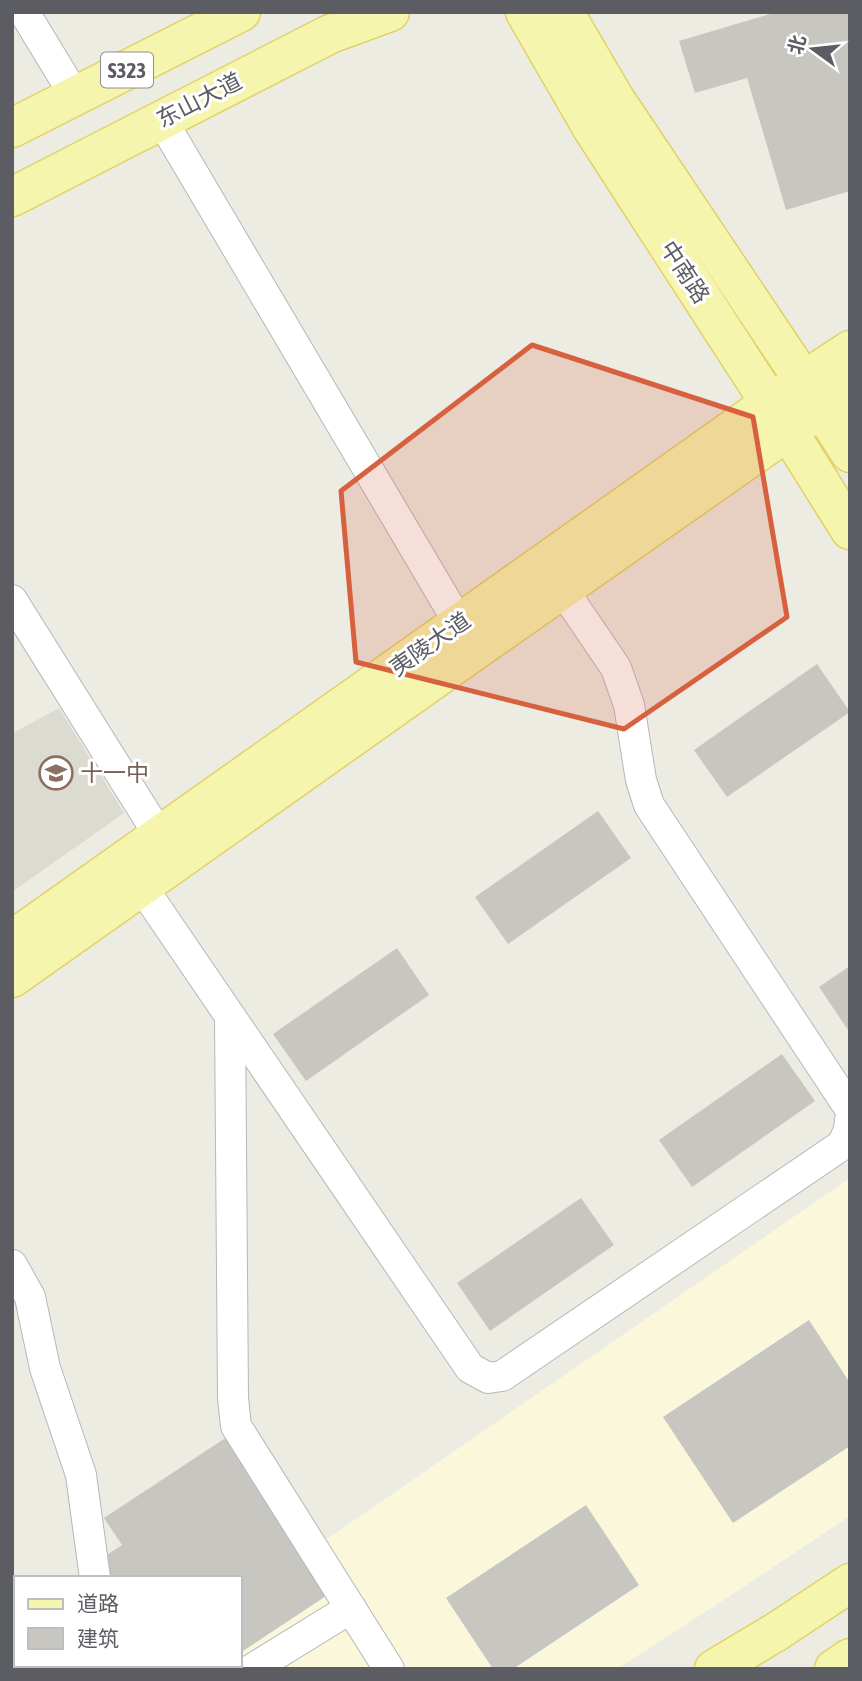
<svg xmlns="http://www.w3.org/2000/svg" width="862" height="1681" font-family="'Asap Condensed','Noto Sans SC',sans-serif">
	<style>
		.commercial { fill: #faf7db }
		.education { fill: #dcdbd2 }
		.building { fill: #c8c6c0 }
		.lines { fill: none; stroke-linecap: round; stroke-linejoin: round }
		.minor-casing { stroke: #b6b7bc; stroke-width: 32 }
		.major-casing { stroke: #e2d266; stroke-width: 41 }
		.minor { stroke: #fff; stroke-width: 30 }
		.major { stroke: #f6f5ae; stroke-width: 38 }
		.marked { fill: #d7613f; fill-opacity: 0.2; stroke: #d7613f; stroke-width: 5; stroke-linejoin: round }
		.labels { text-anchor: middle; dominant-baseline: central; stroke-width: 6; stroke-linejoin: round; paint-order: stroke }
		.shield { fill: #fff; stroke: #8c8e91; stroke-width: 2 }
		.shield-label { font-size: 21px; font-weight: bold; fill: #5b5d62 }
		.street-label { font-size: 23px; fill: #5b5d62; stroke: #fff }
		.education-label { font-size: 23px; fill: #785e54; stroke: #fff; text-anchor: start }
	</style>
	<rect width="100%" height="100%" fill="#ecece3"/>
	<!-- commercial -->
	<path class="commercial" d="M 850,1178 L 850,1516 L 730,1596 L 617,1669 L 138,1669 L 143,1665 L 240,1665 L 240,1599 Z"/>
	<!-- education -->
	<path class="education" d="M 59,708 L 124,813 L 12,892 L 12,729 L 15,732 Z"/>
	<!-- building -->
	<g class="building">
		<path d="M 777,12 L 850,12 L 850,191 L 786,210 L 747,78 L 695,93 L 679,41 Z"/>
		<path d="M 817,664 L 850,712 L 727,797 L 694,750 Z"/>
		<path d="M 598,811 L 631,858 L 508,944 L 475,897 Z"/>
		<path d="M 397,948 L 429,995 L 306,1081 L 273,1034 Z"/>
		<path d="M 850,966 L 850,1033 L 819,987 Z"/>
		<path d="M 782,1054 L 815,1101 L 692,1187 L 659,1140 Z"/>
		<path d="M 581,1198 L 614,1245 L 490,1331 L 457,1283 Z"/>
		<path d="M 809,1320 L 850,1383 L 850,1446 L 733,1523 L 663,1417 Z"/>
		<path d="M 230,1435 L 332,1592 L 240,1653 L 240,1578 L 111,1578 L 99,1560 L 122,1545 L 104,1518 Z"/>
		<path d="M 586,1505 L 639,1585 L 513,1669 L 493,1669 L 446,1598 Z"/>
		<path d="M 168,1665 L 221,1665 L 215,1669 L 170,1669 Z"/>
	</g>
	<g class="lines">
		<defs>
			<g id="minor">
				<path d="M 24,12 L 75,96"/>
				<path d="M 161,119 L 459,623"/>
				<path d="M 563,590 L 616,668 L 629,705 L 641,780 L 649,805 L 850,1109"/>
				<path d="M 12,600 L 159,835"/>
				<path d="M 142,887 L 470,1368 L 488,1378 L 502,1376 L 842,1145 L 849,1130 L 850,1120"/>
				<path d="M 230,1018 L 233,1398 L 236,1426 L 389,1669"/>
				<path d="M 12,1265 L 30,1297 L 45,1368 L 81,1475 L 95,1578"/>
				<path d="M 141,1665 L 143,1669"/>
				<path d="M 252,1669 L 351,1608"/>
			</g>
			<g id="major">
				<path d="M 525,12 L 592,128 L 788,431 L 850,530"/>
				<path d="M 564,12 L 615,99 L 804,381 L 850,453"/>
				<path d="M 12,128 L 241,12"/>
				<path d="M 12,197 L 330,34 L 390,12"/>
				<path d="M 12,940 L 770,403 L 850,350"/>
				<path d="M 12,978 L 477,649 L 788,431 L 850,390"/>
				<path d="M 714,1669 L 776,1632 L 850,1583"/>
				<path d="M 834,1669 L 850,1658"/>
			</g>
		</defs>
		<!-- minor casing -->
		<use href="#minor" class="minor-casing"/>
		<!-- major casing -->
		<use href="#major" class="major-casing"/>
		<!-- minor -->
		<use href="#minor" class="minor"/>
		<!-- major -->
		<use href="#major" class="major"/>
	</g>
	<!-- marked area -->
	<path class="marked" d="M 532,345 L 753,417 L 787,617 L 624,729 L 356,662 L 341,491 Z"/>
	<!-- icons -->
	<defs>
		<symbol id="school-ring" viewBox="-11 -11 22 22"><circle r="9.5" fill="#fff" stroke="#8d6e63" stroke-width="1.5"/><path d="M0-5L7-2L0 1L-7-2ZM-4 1L0 2.5L4 1V4Q0 6-4 4Z" fill="#8d6e63"/></symbol>
	</defs>
	<g fill-rule="evenodd">
		<use href="#school-ring" x="37" y="754" width="38" height="38"/>
	</g>
	<g class="labels">
		<!-- shield labels -->
		<rect class="shield" x="101" y="52.5" width="52" height="35" rx="5"/>
		<g class="shield-label">
			<text x="127" y="70">S323</text>
		</g>
		<!-- street labels -->
		<g class="street-label">
			<text transform="translate(199 100) rotate(-27)">东山大道</text>
			<text transform="translate(685 272) rotate(57)">中南路</text>
			<text transform="translate(430 644) rotate(-35)">夷陵大道</text>
		</g>
		<!-- education labels -->
		<g class="education-label">
			<text x="80" y="773">十一中</text>
		</g>
	</g>
	<!-- border -->
	<rect width="862" height="1681" fill="none" stroke="#5b5d62" stroke-width="28"/>
	<!-- legend -->
	<rect x="14" y="1576" width="228" height="91" fill="#ffffff" stroke="#bdbec0" stroke-width="2"/>
	<rect x="28" y="1599" width="35" height="10" fill="#f6f5ae" stroke="#bdbec0" stroke-width="2"/>
	<text x="77" y="1611" font-size="21" fill="#5b5d62">道路</text>
	<rect x="28" y="1628" width="35" height="21" fill="#c8c6c0" stroke="#bdbec0" stroke-width="2"/>
	<text x="77" y="1646" font-size="21" fill="#5b5d62">建筑</text>
	<!-- north arrow -->
	<g transform="translate(813 49) rotate(285)" stroke="#ffffff" stroke-width="5" paint-order="stroke">
	<path d="M0-5L12 26L0 18L-12 26Z" fill="#5b5d62"/>
	<text y="-10" font-size="19" font-weight="bold" text-anchor="middle" fill="#5b5d62">北</text>
	</g>
</svg>
